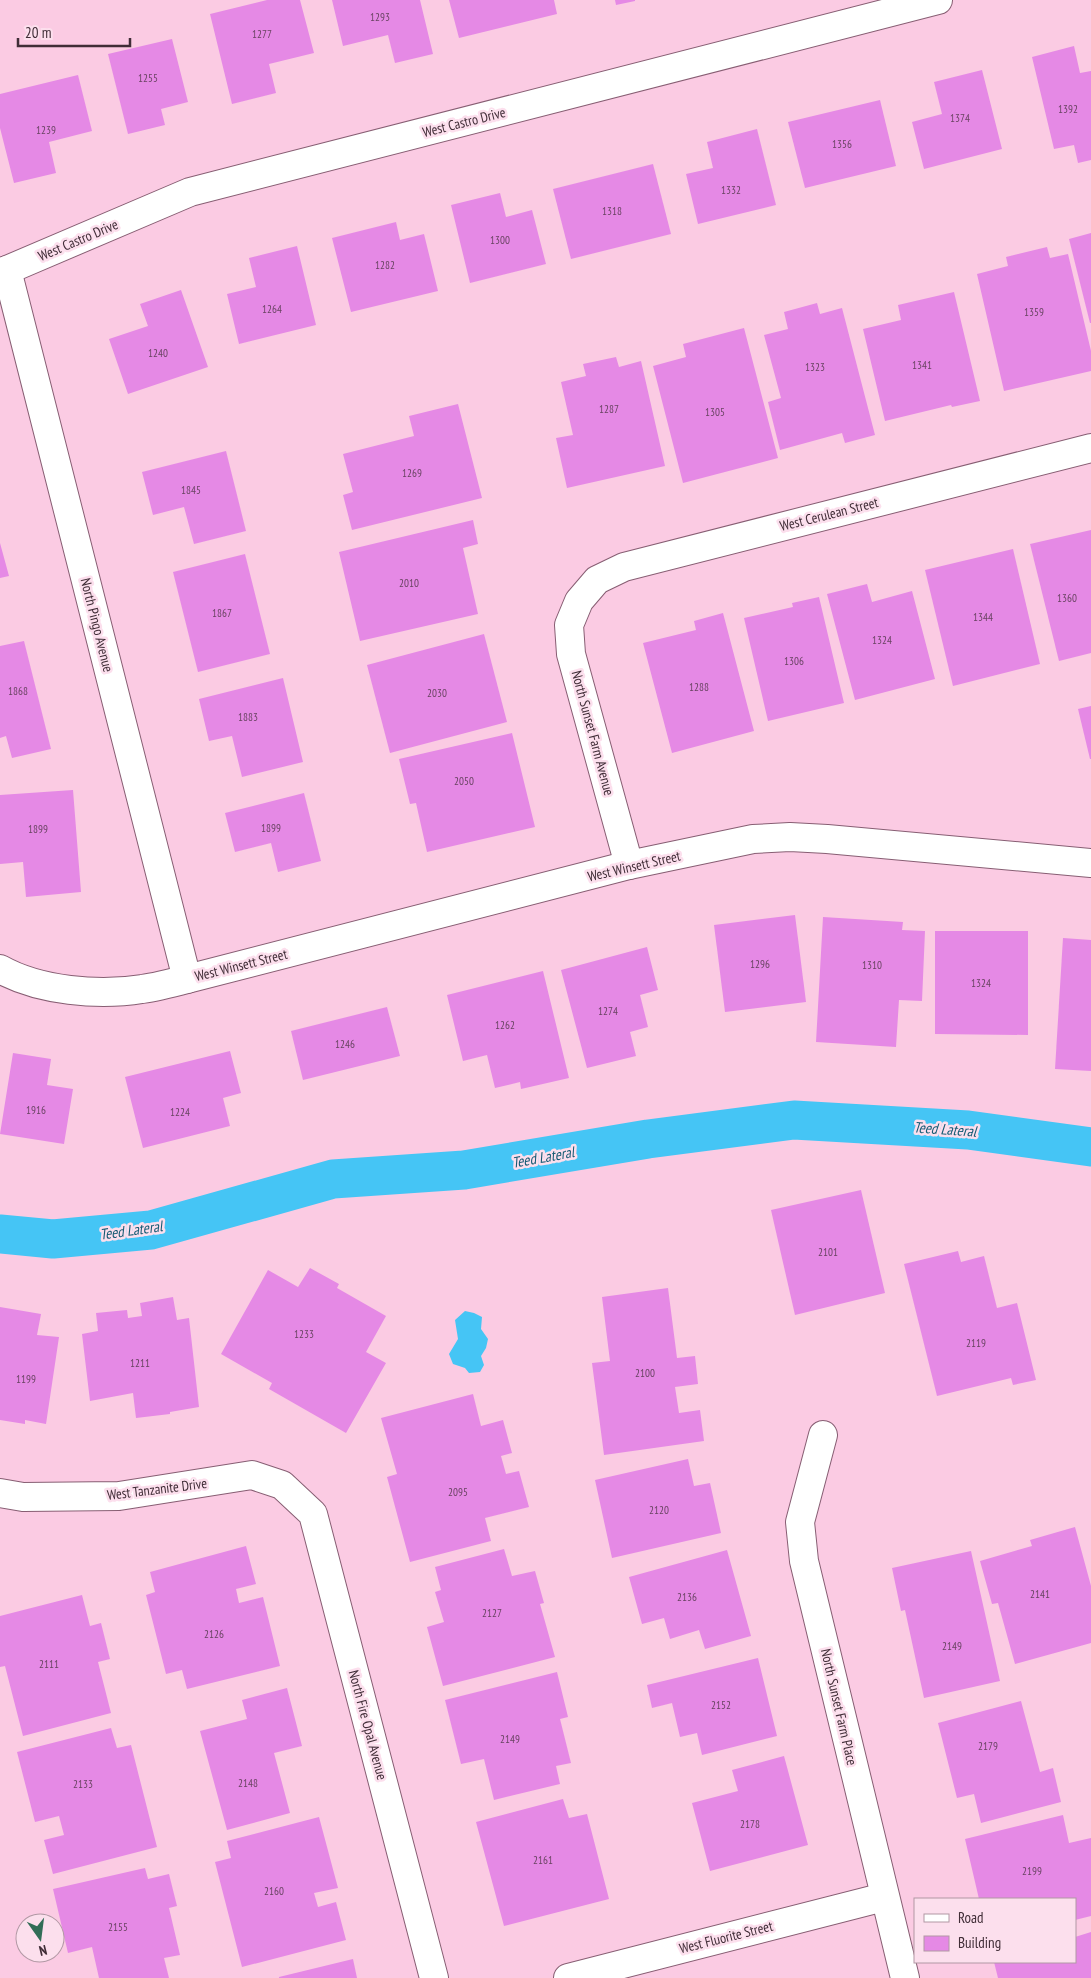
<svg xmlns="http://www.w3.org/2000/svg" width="1091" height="1978" font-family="'PT Sans Narrow',sans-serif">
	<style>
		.water { fill: #45c5f5 }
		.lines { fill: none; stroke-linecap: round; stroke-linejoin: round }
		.canal { stroke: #45c5f5; stroke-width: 39 }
		.building { fill: #e589e5 }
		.minor-casing { stroke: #875e73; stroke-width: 30 }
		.minor { stroke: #fff; stroke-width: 28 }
		.labels { text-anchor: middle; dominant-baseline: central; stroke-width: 5; stroke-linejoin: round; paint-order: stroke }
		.number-label { font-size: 11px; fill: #694462 }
		.street-label { font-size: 14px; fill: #402d37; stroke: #fcdfed }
		.water-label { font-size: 15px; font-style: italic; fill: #155a73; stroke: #fcdfed }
	</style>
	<rect width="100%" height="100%" fill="#fbcbe3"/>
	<!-- water -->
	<path class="water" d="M 465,1311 L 474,1313 L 482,1317 L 481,1329 L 488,1339 L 486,1348 L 481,1356 L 484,1365 L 480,1372 L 469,1373 L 465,1368 L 453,1364 L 449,1354 L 458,1339 L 455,1320 Z"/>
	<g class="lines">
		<!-- canal -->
		<path class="canal" d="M 0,1234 L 53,1239 L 151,1230 L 333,1179 L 464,1170 L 648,1139 L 794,1120 L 968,1130 L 1091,1147"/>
	</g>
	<!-- building -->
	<g class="building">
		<path d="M 267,0 L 300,0 L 314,53 L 269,64 L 276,93 L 232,104 L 210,14 Z"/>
		<path d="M 332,0 L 420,0 L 433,54 L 395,63 L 388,35 L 343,46 Z"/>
		<path d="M 449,0 L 554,0 L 557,14 L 459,38 Z"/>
		<path d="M 615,0 L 635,0 L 635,1 L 616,5 Z"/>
		<path d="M 172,39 L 188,102 L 161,109 L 165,125 L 128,134 L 108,54 Z"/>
		<path d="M 1074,46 L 1080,73 L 1091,71 L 1091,160 L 1078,163 L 1074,145 L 1054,149 L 1032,57 Z"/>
		<path d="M 982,70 L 1002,149 L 924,169 L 912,122 L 942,114 L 934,82 Z"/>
		<path d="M 78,75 L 92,131 L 49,142 L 56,173 L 14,183 L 0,128 L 0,94 Z"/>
		<path d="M 880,100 L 896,166 L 805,188 L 788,122 Z"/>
		<path d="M 757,129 L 776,205 L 698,224 L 686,174 L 713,168 L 707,142 Z"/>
		<path d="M 653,164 L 671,234 L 571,259 L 553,189 Z"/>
		<path d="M 500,193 L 506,217 L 532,210 L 546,264 L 470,283 L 451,205 Z"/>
		<path d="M 396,222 L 400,240 L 424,234 L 438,291 L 351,312 L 332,238 Z"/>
		<path d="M 1091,233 L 1091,323 L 1090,323 L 1069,239 Z"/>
		<path d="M 297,246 L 316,325 L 239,344 L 227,294 L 256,287 L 249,258 Z"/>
		<path d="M 1047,247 L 1050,258 L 1068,254 L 1091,351 L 1091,371 L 1004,391 L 977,274 L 1008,266 L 1006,257 Z"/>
		<path d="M 181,290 L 208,367 L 128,394 L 109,339 L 148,326 L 140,304 Z"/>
		<path d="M 954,292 L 980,401 L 952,407 L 951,405 L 885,421 L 863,329 L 901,320 L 898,305 Z"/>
		<path d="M 817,303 L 820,314 L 842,308 L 875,435 L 845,443 L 842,433 L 780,450 L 768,402 L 781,398 L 764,335 L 788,329 L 784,312 Z"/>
		<path d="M 744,328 L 778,458 L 683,483 L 653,366 L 686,357 L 683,344 Z"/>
		<path d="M 616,357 L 619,367 L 641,361 L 665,466 L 567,488 L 556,438 L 573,435 L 561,382 L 586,376 L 583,364 Z"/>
		<path d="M 458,404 L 482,498 L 352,530 L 343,495 L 353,492 L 343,454 L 414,436 L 409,416 Z"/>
		<path d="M 226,451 L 246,531 L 194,544 L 184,507 L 153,515 L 142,472 Z"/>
		<path d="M 473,520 L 478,544 L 463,548 L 478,614 L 360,641 L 339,552 Z"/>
		<path d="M 1091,530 L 1091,653 L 1059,661 L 1030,544 Z"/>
		<path d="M 0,543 L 9,576 L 0,578 Z"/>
		<path d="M 1013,549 L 1040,664 L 953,686 L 925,570 Z"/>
		<path d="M 245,554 L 270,654 L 198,672 L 173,572 Z"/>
		<path d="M 867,584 L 872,602 L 912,591 L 935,679 L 855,700 L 827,594 Z"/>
		<path d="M 819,597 L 844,703 L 768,721 L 744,618 L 793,607 L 792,603 Z"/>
		<path d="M 723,613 L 754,731 L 672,753 L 643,643 L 696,630 L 694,621 Z"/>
		<path d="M 484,634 L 507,722 L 390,753 L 367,665 Z"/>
		<path d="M 24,641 L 51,749 L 12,758 L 6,736 L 0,738 L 0,646 Z"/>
		<path d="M 283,678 L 303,762 L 242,777 L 232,736 L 209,741 L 199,699 Z"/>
		<path d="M 1091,706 L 1091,759 L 1090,759 L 1078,709 Z"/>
		<path d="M 512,733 L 535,827 L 427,852 L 416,803 L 410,804 L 399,759 Z"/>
		<path d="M 73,790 L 81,892 L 26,897 L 23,862 L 0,864 L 0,795 Z"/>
		<path d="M 304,793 L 321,861 L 278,872 L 271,843 L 235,852 L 225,813 Z"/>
		<path d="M 795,915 L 806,1002 L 725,1012 L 714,925 Z"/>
		<path d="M 823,917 L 903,922 L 902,930 L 925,931 L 922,1001 L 899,1000 L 896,1047 L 816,1042 Z"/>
		<path d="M 935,931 L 1028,931 L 1028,1035 L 935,1034 Z"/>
		<path d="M 1063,938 L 1091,940 L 1091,1071 L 1055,1069 Z"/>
		<path d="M 647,947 L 658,990 L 640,995 L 648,1027 L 630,1032 L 636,1056 L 587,1068 L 561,970 Z"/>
		<path d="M 543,971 L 569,1078 L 521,1089 L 520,1082 L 495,1088 L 487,1055 L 463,1061 L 447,995 Z"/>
		<path d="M 387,1007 L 400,1056 L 303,1080 L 291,1031 Z"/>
		<path d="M 230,1051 L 241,1093 L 223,1098 L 230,1126 L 143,1148 L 125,1077 Z"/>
		<path d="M 13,1053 L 51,1059 L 47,1085 L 73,1089 L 64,1144 L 0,1134 Z"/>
		<path d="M 861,1190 L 885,1293 L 795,1315 L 771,1210 Z"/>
		<path d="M 958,1251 L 961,1262 L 984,1256 L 997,1308 L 1017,1303 L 1036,1380 L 1013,1385 L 1011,1378 L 937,1396 L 904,1264 Z"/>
		<path d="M 310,1268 L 339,1284 L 337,1288 L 386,1316 L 366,1352 L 386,1363 L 346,1433 L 269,1389 L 272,1383 L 221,1354 L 268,1270 L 298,1287 Z"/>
		<path d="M 668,1288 L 677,1358 L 695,1356 L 698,1384 L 675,1387 L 679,1413 L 700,1410 L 704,1441 L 604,1455 L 592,1363 L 610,1361 L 602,1297 Z"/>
		<path d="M 173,1297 L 177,1320 L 189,1318 L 199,1407 L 170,1412 L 170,1414 L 136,1418 L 133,1393 L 90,1401 L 82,1334 L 98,1331 L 96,1313 L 127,1310 L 128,1318 L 142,1316 L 140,1303 Z"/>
		<path d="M 0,1307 L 41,1314 L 37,1335 L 59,1337 L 46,1424 L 25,1420 L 25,1424 L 0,1420 Z"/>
		<path d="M 473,1394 L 481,1426 L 503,1420 L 512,1453 L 501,1456 L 506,1474 L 519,1471 L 529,1507 L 485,1518 L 491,1541 L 410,1562 L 387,1477 L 397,1474 L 381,1418 Z"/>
		<path d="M 688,1459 L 694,1486 L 710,1483 L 721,1533 L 612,1558 L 595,1480 Z"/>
		<path d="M 1075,1527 L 1091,1586 L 1091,1643 L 1015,1664 L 998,1603 L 992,1604 L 980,1561 L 1032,1546 L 1030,1540 Z"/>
		<path d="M 246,1546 L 256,1584 L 236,1589 L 239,1603 L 263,1597 L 280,1666 L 187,1689 L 182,1670 L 166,1674 L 146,1595 L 155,1592 L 150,1572 Z"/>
		<path d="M 504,1549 L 512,1576 L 535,1571 L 544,1603 L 540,1604 L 555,1657 L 443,1686 L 427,1627 L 444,1622 L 435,1592 L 441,1590 L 435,1567 Z"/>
		<path d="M 727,1550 L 751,1636 L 705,1649 L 699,1630 L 670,1639 L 664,1618 L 642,1624 L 629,1577 Z"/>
		<path d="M 971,1551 L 1000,1681 L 924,1698 L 905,1610 L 901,1611 L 892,1568 Z"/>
		<path d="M 82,1595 L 90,1626 L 101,1623 L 110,1659 L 98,1662 L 111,1713 L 23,1736 L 5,1666 L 0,1667 L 0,1616 Z"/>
		<path d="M 758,1658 L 777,1736 L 702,1755 L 697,1733 L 680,1737 L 672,1703 L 652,1708 L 647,1685 Z"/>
		<path d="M 557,1672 L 568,1717 L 560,1719 L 571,1763 L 556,1766 L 560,1784 L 494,1800 L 484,1759 L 461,1764 L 445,1700 Z"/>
		<path d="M 287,1688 L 302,1746 L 274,1753 L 290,1813 L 227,1830 L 200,1731 L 247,1719 L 242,1700 Z"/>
		<path d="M 1021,1701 L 1040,1772 L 1053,1768 L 1061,1802 L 981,1823 L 974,1794 L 957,1798 L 938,1723 Z"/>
		<path d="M 111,1728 L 117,1748 L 131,1745 L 157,1847 L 53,1874 L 44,1840 L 64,1835 L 59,1816 L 35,1822 L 17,1752 Z"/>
		<path d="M 784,1756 L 808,1845 L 710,1871 L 692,1803 L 738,1791 L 732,1770 Z"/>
		<path d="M 563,1799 L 569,1818 L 587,1814 L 609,1899 L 504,1926 L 476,1822 Z"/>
		<path d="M 1063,1815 L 1069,1843 L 1091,1838 L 1091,1916 L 1075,1920 L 1075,1899 L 979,1899 L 965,1839 Z"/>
		<path d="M 319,1817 L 338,1888 L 314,1893 L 318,1907 L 336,1902 L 346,1940 L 242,1967 L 215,1862 L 231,1858 L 227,1841 Z"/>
		<path d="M 145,1868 L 148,1879 L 169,1874 L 177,1906 L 169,1908 L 180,1955 L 164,1958 L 169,1978 L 99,1978 L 92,1947 L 68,1953 L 53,1889 Z"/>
		<path d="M 1091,1932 L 1091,1978 L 998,1978 L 994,1962 L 1075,1962 L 1075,1937 Z"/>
		<path d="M 353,1959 L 357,1978 L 279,1978 L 279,1977 Z"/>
	</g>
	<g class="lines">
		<defs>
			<g id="minor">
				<path d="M 7,270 L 187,979"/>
				<path d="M 0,273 L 190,192 L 938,0"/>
				<path d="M 629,865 L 571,654 L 569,625 L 579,601 L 597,580 L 624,567 L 1091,448"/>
				<path d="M 0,969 C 39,991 99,996 142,989 C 157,987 172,983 187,979 L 629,865 L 753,839 L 790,837 L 827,839 L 1091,863"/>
				<path d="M 823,1435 L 800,1522 L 804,1561 L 905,1978"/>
				<path d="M 0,1493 L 23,1497 L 119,1496 L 252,1475 L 282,1485 L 313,1514 L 434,1978"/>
				<path d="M 568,1978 L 884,1897"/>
			</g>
		</defs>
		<!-- minor casing -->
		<use href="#minor" class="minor-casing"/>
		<!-- minor -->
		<use href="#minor" class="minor"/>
	</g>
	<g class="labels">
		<!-- number labels -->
		<g class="number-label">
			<text x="380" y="17">1293</text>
			<text x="262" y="34">1277</text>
			<text x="148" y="78">1255</text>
			<text x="1068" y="109">1392</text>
			<text x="960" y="118">1374</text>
			<text x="46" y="130">1239</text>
			<text x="842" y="144">1356</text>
			<text x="731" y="190">1332</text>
			<text x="612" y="211">1318</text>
			<text x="500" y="240">1300</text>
			<text x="385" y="265">1282</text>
			<text x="272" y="309">1264</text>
			<text x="1034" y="312">1359</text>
			<text x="158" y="353">1240</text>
			<text x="922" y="365">1341</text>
			<text x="815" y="367">1323</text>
			<text x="609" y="409">1287</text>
			<text x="715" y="412">1305</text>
			<text x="412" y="473">1269</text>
			<text x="191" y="490">1845</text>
			<text x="409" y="583">2010</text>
			<text x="1067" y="598">1360</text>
			<text x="222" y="613">1867</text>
			<text x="983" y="617">1344</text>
			<text x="882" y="640">1324</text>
			<text x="794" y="661">1306</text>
			<text x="699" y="687">1288</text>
			<text x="18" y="691">1868</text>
			<text x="437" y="693">2030</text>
			<text x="248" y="717">1883</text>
			<text x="464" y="781">2050</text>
			<text x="271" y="828">1899</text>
			<text x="38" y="829">1899</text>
			<text x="760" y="964">1296</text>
			<text x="872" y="965">1310</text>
			<text x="981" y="983">1324</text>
			<text x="608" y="1011">1274</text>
			<text x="505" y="1025">1262</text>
			<text x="345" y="1044">1246</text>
			<text x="36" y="1110">1916</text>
			<text x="180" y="1112">1224</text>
			<text x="828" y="1252">2101</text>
			<text x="304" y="1334">1233</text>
			<text x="976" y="1343">2119</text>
			<text x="140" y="1363">1211</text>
			<text x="645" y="1373">2100</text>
			<text x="26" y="1379">1199</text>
			<text x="458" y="1492">2095</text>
			<text x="659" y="1510">2120</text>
			<text x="1040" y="1594">2141</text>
			<text x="687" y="1597">2136</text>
			<text x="492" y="1613">2127</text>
			<text x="214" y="1634">2126</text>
			<text x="952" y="1646">2149</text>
			<text x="49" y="1664">2111</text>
			<text x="721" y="1705">2152</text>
			<text x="510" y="1739">2149</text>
			<text x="988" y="1746">2179</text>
			<text x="248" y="1783">2148</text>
			<text x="83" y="1784">2133</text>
			<text x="750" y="1824">2178</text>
			<text x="543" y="1860">2161</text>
			<text x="1032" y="1871">2199</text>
			<text x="274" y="1891">2160</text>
			<text x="118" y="1927">2155</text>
		</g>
		<!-- street labels -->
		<g class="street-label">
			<text transform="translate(464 122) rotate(-14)">West Castro Drive</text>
			<text transform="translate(78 240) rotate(-23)">West Castro Drive</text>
			<text transform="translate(829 514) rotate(-14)">West Cerulean Street</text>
			<text transform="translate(97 625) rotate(76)">North Pingo Avenue</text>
			<text transform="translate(593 733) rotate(75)">North Sunset Farm Avenue</text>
			<text transform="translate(634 866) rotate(-13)">West Winsett Street</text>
			<text transform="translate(241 965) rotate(-14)">West Winsett Street</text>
			<text transform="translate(157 1489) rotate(-7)">West Tanzanite Drive</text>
			<text transform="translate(839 1707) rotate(77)">North Sunset Farm Place</text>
			<text transform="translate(368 1725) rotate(75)">North Fire Opal Avenue</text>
			<text transform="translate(726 1937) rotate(-14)">West Fluorite Street</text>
		</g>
		<!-- water labels -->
		<g class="water-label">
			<text transform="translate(945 1129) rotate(4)">Teed Lateral</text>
			<text transform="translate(543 1157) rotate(-10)">Teed Lateral</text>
			<text transform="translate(131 1230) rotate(-8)">Teed Lateral</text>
		</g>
	</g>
	<!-- legend -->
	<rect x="914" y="1898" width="162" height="65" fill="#fcdfed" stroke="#b198a4"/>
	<rect x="924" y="1914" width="25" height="8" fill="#ffffff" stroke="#b198a4"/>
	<text x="958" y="1923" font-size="15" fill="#402d37">Road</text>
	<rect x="924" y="1936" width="25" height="15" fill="#e589e5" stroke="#b198a4"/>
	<text x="958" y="1948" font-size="15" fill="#402d37">Building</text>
	<!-- north arrow -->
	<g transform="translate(40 1938) rotate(166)"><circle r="24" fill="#fcdfed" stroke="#b198a4"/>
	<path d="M0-4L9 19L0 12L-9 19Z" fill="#326d57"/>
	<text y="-8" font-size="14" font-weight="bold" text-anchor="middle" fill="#402d37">N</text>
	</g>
	<!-- scale -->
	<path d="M18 38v8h112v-8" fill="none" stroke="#402d37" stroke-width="2.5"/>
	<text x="25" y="38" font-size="15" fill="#402d37" stroke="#fcdfed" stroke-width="4" paint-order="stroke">20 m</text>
</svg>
